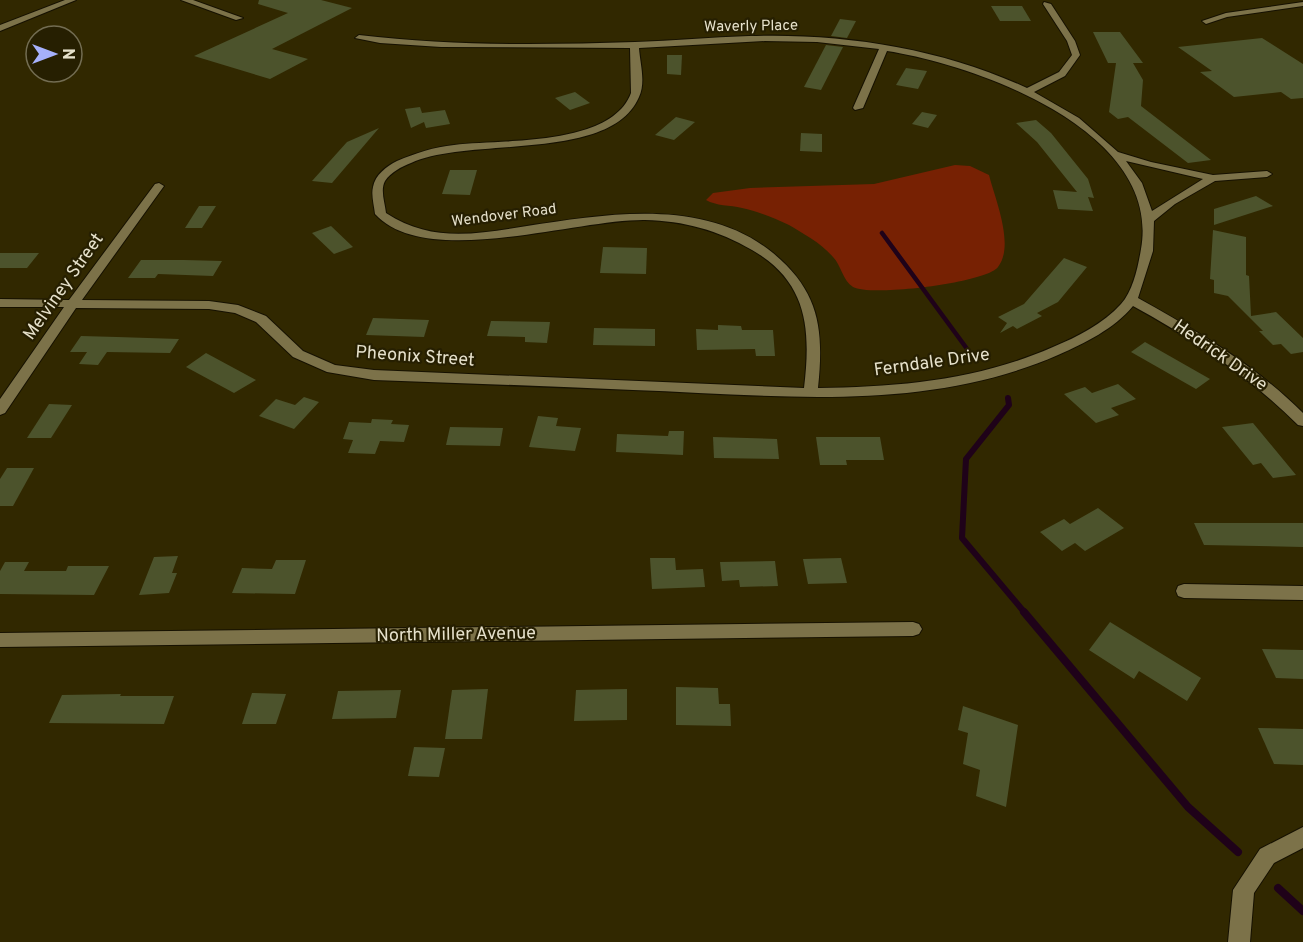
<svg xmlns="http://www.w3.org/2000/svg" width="1303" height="942" font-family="Overpass,sans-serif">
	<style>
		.green { fill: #772103 }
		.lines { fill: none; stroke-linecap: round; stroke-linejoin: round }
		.stream-far2 { stroke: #1f0219; stroke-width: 4.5 }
		.stream-far1 { stroke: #1f0219; stroke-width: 6 }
		.stream { stroke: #1f0219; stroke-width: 8 }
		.building { fill: #4c532c }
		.minor-casing { stroke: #161100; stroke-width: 2 }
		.minor { fill: #7c7249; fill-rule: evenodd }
		.labels { text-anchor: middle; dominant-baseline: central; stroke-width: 4.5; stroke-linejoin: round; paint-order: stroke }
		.far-street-label { font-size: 15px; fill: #e6e1cb; stroke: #261f01 }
		.street-label { font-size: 18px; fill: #e6e1cb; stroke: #261f01 }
	</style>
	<rect width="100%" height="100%" fill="#312800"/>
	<!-- green -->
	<path class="green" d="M 955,165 L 970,166 L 989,175 C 995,199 1015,245 998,267 C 986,283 871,297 853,287 C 843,281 841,265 833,257 C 821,243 804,234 789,225 C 774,218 757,211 742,208 C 730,205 716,206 706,200 L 713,193 L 750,188 L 874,184 Z"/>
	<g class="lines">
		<!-- stream-far2 -->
		<path class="stream-far2" d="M 882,233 L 973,357"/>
		<!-- stream-far1 -->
		<g class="stream-far1">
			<path d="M 972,355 L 976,360"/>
			<path d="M 1008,398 L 1009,405 L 966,459 L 962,538 L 1025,613"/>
		</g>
		<!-- stream -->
		<g class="stream">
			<path d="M 1024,612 L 1188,807 L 1238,852"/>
			<path d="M 1278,888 L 1303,911"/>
		</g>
	</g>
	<!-- building -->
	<g class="building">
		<path d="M 259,0 L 321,0 L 352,8 L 272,49 L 308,59 L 270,79 L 194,56 L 288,13 L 258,4 Z"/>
		<path d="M 991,6 L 1022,6 L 1031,21 L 1000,21 Z"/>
		<path d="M 840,19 L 856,21 L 847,38 L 831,36 Z"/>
		<path d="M 1093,32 L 1120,32 L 1143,63 L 1133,63 L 1143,80 L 1141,106 L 1211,160 L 1188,163 L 1128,117 L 1118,119 L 1109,112 L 1116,63 L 1108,63 Z"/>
		<path d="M 1262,38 L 1303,64 L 1303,98 L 1291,99 L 1281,92 L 1234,97 L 1200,72 L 1212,71 L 1178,47 Z"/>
		<path d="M 826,45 L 843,47 L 821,90 L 804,87 Z"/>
		<path d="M 667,55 L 682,55 L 681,75 L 667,74 Z"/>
		<path d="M 906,68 L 927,71 L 918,89 L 896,85 Z"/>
		<path d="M 575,92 L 590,103 L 570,110 L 555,98 Z"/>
		<path d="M 420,107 L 422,113 L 445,110 L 450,124 L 426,128 L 424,122 L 411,128 L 405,109 Z"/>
		<path d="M 922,112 L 937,115 L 928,128 L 912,124 Z"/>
		<path d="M 676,117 L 695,122 L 674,140 L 655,135 Z"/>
		<path d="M 1036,120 L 1051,133 L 1088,179 L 1094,198 L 1088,197 L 1093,211 L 1058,209 L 1053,190 L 1077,192 L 1037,142 L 1016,123 Z"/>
		<path d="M 379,128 L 332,183 L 312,181 L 347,142 Z"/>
		<path d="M 801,133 L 822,134 L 822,152 L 800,151 Z"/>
		<path d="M 450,170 L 477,170 L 470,195 L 442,194 Z"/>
		<path d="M 1256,196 L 1273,206 L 1214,225 L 1214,209 Z"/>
		<path d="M 199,206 L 216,206 L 202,228 L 185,228 Z"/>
		<path d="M 331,226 L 353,247 L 334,254 L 312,233 Z"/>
		<path d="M 1213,230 L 1246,237 L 1246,275 L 1249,276 L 1251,316 L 1276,312 L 1303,338 L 1303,352 L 1291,354 L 1281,344 L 1273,345 L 1259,331 L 1263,331 L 1228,296 L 1214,293 L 1214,280 L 1210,279 Z"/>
		<path d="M 603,247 L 647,248 L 646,274 L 600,273 Z"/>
		<path d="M 0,253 L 39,253 L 27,268 L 0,268 Z"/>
		<path d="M 1064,258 L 1087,267 L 1058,302 L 1037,313 L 1042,316 L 1017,329 L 1013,326 L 1000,333 L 1007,323 L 998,317 L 1024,304 Z"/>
		<path d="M 141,260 L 184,260 L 222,261 L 213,276 L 158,274 L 155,278 L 128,278 Z"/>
		<path d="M 373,318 L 429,320 L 424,337 L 366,335 Z"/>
		<path d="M 491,321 L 550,322 L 547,343 L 525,342 L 525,337 L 487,336 Z"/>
		<path d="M 718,325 L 741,326 L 742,330 L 773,330 L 775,356 L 756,356 L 755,349 L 697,350 L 696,329 L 718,330 Z"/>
		<path d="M 594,328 L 655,329 L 655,346 L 593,345 Z"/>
		<path d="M 81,336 L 117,337 L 179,339 L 170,353 L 107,352 L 98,365 L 79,364 L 87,352 L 70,352 Z"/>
		<path d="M 1145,342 L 1210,379 L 1196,389 L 1131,352 Z"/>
		<path d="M 206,353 L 256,380 L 234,393 L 186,367 Z"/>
		<path d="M 1118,384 L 1136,399 L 1111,408 L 1119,415 L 1096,423 L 1064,394 L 1085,387 L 1092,393 Z"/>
		<path d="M 304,397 L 319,402 L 294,429 L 259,416 L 276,399 L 295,405 Z"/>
		<path d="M 49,404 L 72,405 L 51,438 L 27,438 Z"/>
		<path d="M 538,416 L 558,418 L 556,426 L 581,428 L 575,451 L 529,447 Z"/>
		<path d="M 372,419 L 393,420 L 391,424 L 409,425 L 404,442 L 380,441 L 375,454 L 348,453 L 353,440 L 343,439 L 349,422 L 371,423 Z"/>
		<path d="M 1253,423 L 1296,475 L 1273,478 L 1261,463 L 1253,465 L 1222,427 Z"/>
		<path d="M 450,427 L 503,428 L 500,446 L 446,445 Z"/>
		<path d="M 669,431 L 684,431 L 683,455 L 616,452 L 617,434 L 668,436 Z"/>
		<path d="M 713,437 L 777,439 L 779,459 L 714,458 Z"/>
		<path d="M 816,437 L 880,437 L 884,460 L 846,460 L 847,465 L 820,465 Z"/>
		<path d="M 7,468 L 34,468 L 13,506 L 0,506 L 0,479 Z"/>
		<path d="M 1098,508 L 1124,528 L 1085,551 L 1075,543 L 1062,551 L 1040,532 L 1064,519 L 1070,524 Z"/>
		<path d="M 1194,523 L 1303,523 L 1303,547 L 1204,545 Z"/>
		<path d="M 178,556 L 172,573 L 177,573 L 169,593 L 139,595 L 154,557 Z"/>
		<path d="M 650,558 L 675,558 L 676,570 L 703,569 L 705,587 L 652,589 Z"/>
		<path d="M 841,558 L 847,583 L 808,584 L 803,559 Z"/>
		<path d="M 276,560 L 306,560 L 295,594 L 232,593 L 242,568 L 272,569 Z"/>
		<path d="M 775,561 L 778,586 L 740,587 L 739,580 L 722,581 L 720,562 Z"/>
		<path d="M 5,562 L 29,562 L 24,571 L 66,571 L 68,566 L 109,566 L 94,595 L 0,594 L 0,571 Z"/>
		<path d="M 1110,622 L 1201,678 L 1187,701 L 1139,671 L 1134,679 L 1089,650 Z"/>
		<path d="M 1262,649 L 1303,650 L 1303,679 L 1276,678 Z"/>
		<path d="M 676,687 L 718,688 L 719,704 L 730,704 L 731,726 L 676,725 Z"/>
		<path d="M 488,689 L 482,739 L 445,739 L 452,690 Z"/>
		<path d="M 627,689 L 627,720 L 574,721 L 576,690 Z"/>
		<path d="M 401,690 L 396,718 L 332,719 L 338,691 Z"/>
		<path d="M 252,693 L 286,694 L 276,724 L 242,724 Z"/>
		<path d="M 121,694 L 120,696 L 174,696 L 164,724 L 49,723 L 62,695 Z"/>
		<path d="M 963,706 L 1018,725 L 1006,807 L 976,796 L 980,770 L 963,764 L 968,733 L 958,730 Z"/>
		<path d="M 1258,728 L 1303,729 L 1303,765 L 1274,764 Z"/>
		<path d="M 414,747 L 445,748 L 439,777 L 408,776 Z"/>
	</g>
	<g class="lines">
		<defs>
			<g id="minor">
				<path d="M 65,0 L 76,0 L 0,31 L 0,25 Z"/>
				<path d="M 181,0 L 193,0 L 243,18 L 236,20 Z"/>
				<path d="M 1044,2 L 1051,4 L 1075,41 L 1080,55 L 1065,76 L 1034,92 L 1079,118 L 1118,152 L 1151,162 L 1213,175 L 1267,171 L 1272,174 L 1267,177 L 1215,181 L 1175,204 L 1154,221 L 1153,251 L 1138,298 C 1197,331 1255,365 1303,413 L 1303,426 L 1298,425 C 1249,376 1193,339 1133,306 C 1114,329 1085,343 1058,355 C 923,414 775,395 633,390 C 546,386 460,383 374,380 L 327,372 L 293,357 L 256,322 L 235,313 L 209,309 L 76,308 L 5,413 L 0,415 L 0,399 L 64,307 L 0,307 L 0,299 L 69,300 L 155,184 L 159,183 L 164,186 L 82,300 L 209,301 L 238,305 L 266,316 L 303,351 L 335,365 L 374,370 L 804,388 C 811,330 808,282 752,250 C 718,230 684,221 645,220 C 575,219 426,270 375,214 C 374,205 371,195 373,187 C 375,175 387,166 397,161 C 416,153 434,147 454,145 C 501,139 611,147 631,93 L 630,48 L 441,47 L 380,43 L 355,38 L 359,35 C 450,46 544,45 635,42 C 673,41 711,37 749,36 C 843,33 941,48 1027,88 L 1059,72 L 1072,55 L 1067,41 L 1043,4 ZM 765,41 L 817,42 L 879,49 L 853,108 L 855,110 L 863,108 L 887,51 C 977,65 1162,131 1141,249 C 1138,267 1133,291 1121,304 C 1103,324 1077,337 1053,347 C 978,380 900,387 818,388 C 824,330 820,292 773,253 C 704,197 608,214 527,226 C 476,234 432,243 386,213 C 385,203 380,190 385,181 C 391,172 401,167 411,163 C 469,136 611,163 639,97 C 646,82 640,63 639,48 ZM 1126,161 L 1203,179 L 1152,211 L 1142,183 Z"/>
				<path d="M 1303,2 L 1303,6 L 1227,17 L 1206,24 L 1202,21 L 1226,13 Z"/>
				<path d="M 1184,584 L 1303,586 L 1303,600 L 1184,598 L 1178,596 L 1176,591 L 1178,586 Z"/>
				<path d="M 913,622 L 919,624 L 922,629 L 919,634 L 913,636 L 0,647 L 0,633 Z"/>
				<path d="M 1303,827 L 1303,848 L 1274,863 L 1254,893 L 1250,942 L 1228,942 L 1233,890 L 1260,849 Z"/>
			</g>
		</defs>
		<!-- minor casing -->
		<use href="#minor" class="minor-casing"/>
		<!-- minor -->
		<use href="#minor" class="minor"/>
	</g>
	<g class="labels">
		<!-- far-street labels -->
		<g class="far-street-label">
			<text transform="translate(751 27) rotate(-1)">Waverly Place</text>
			<text transform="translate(504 216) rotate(-7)">Wendover Road</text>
		</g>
		<!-- street labels -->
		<g class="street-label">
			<text transform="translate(64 287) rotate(-55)">Melviney Street</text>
			<text transform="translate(1220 356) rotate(35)">Hedrick Drive</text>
			<text transform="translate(415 357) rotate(4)">Pheonix Street</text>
			<text transform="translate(932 363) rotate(-8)">Ferndale Drive</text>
			<text transform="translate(456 635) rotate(-1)">North Miller Avenue</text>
		</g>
	</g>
	<!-- north arrow -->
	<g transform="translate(54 54) rotate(90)"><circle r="28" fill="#261f01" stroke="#736d52" stroke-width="1.5"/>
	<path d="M0-4.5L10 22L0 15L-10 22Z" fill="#a6b1fc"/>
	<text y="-9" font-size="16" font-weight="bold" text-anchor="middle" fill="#e6e1cb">N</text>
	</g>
</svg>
